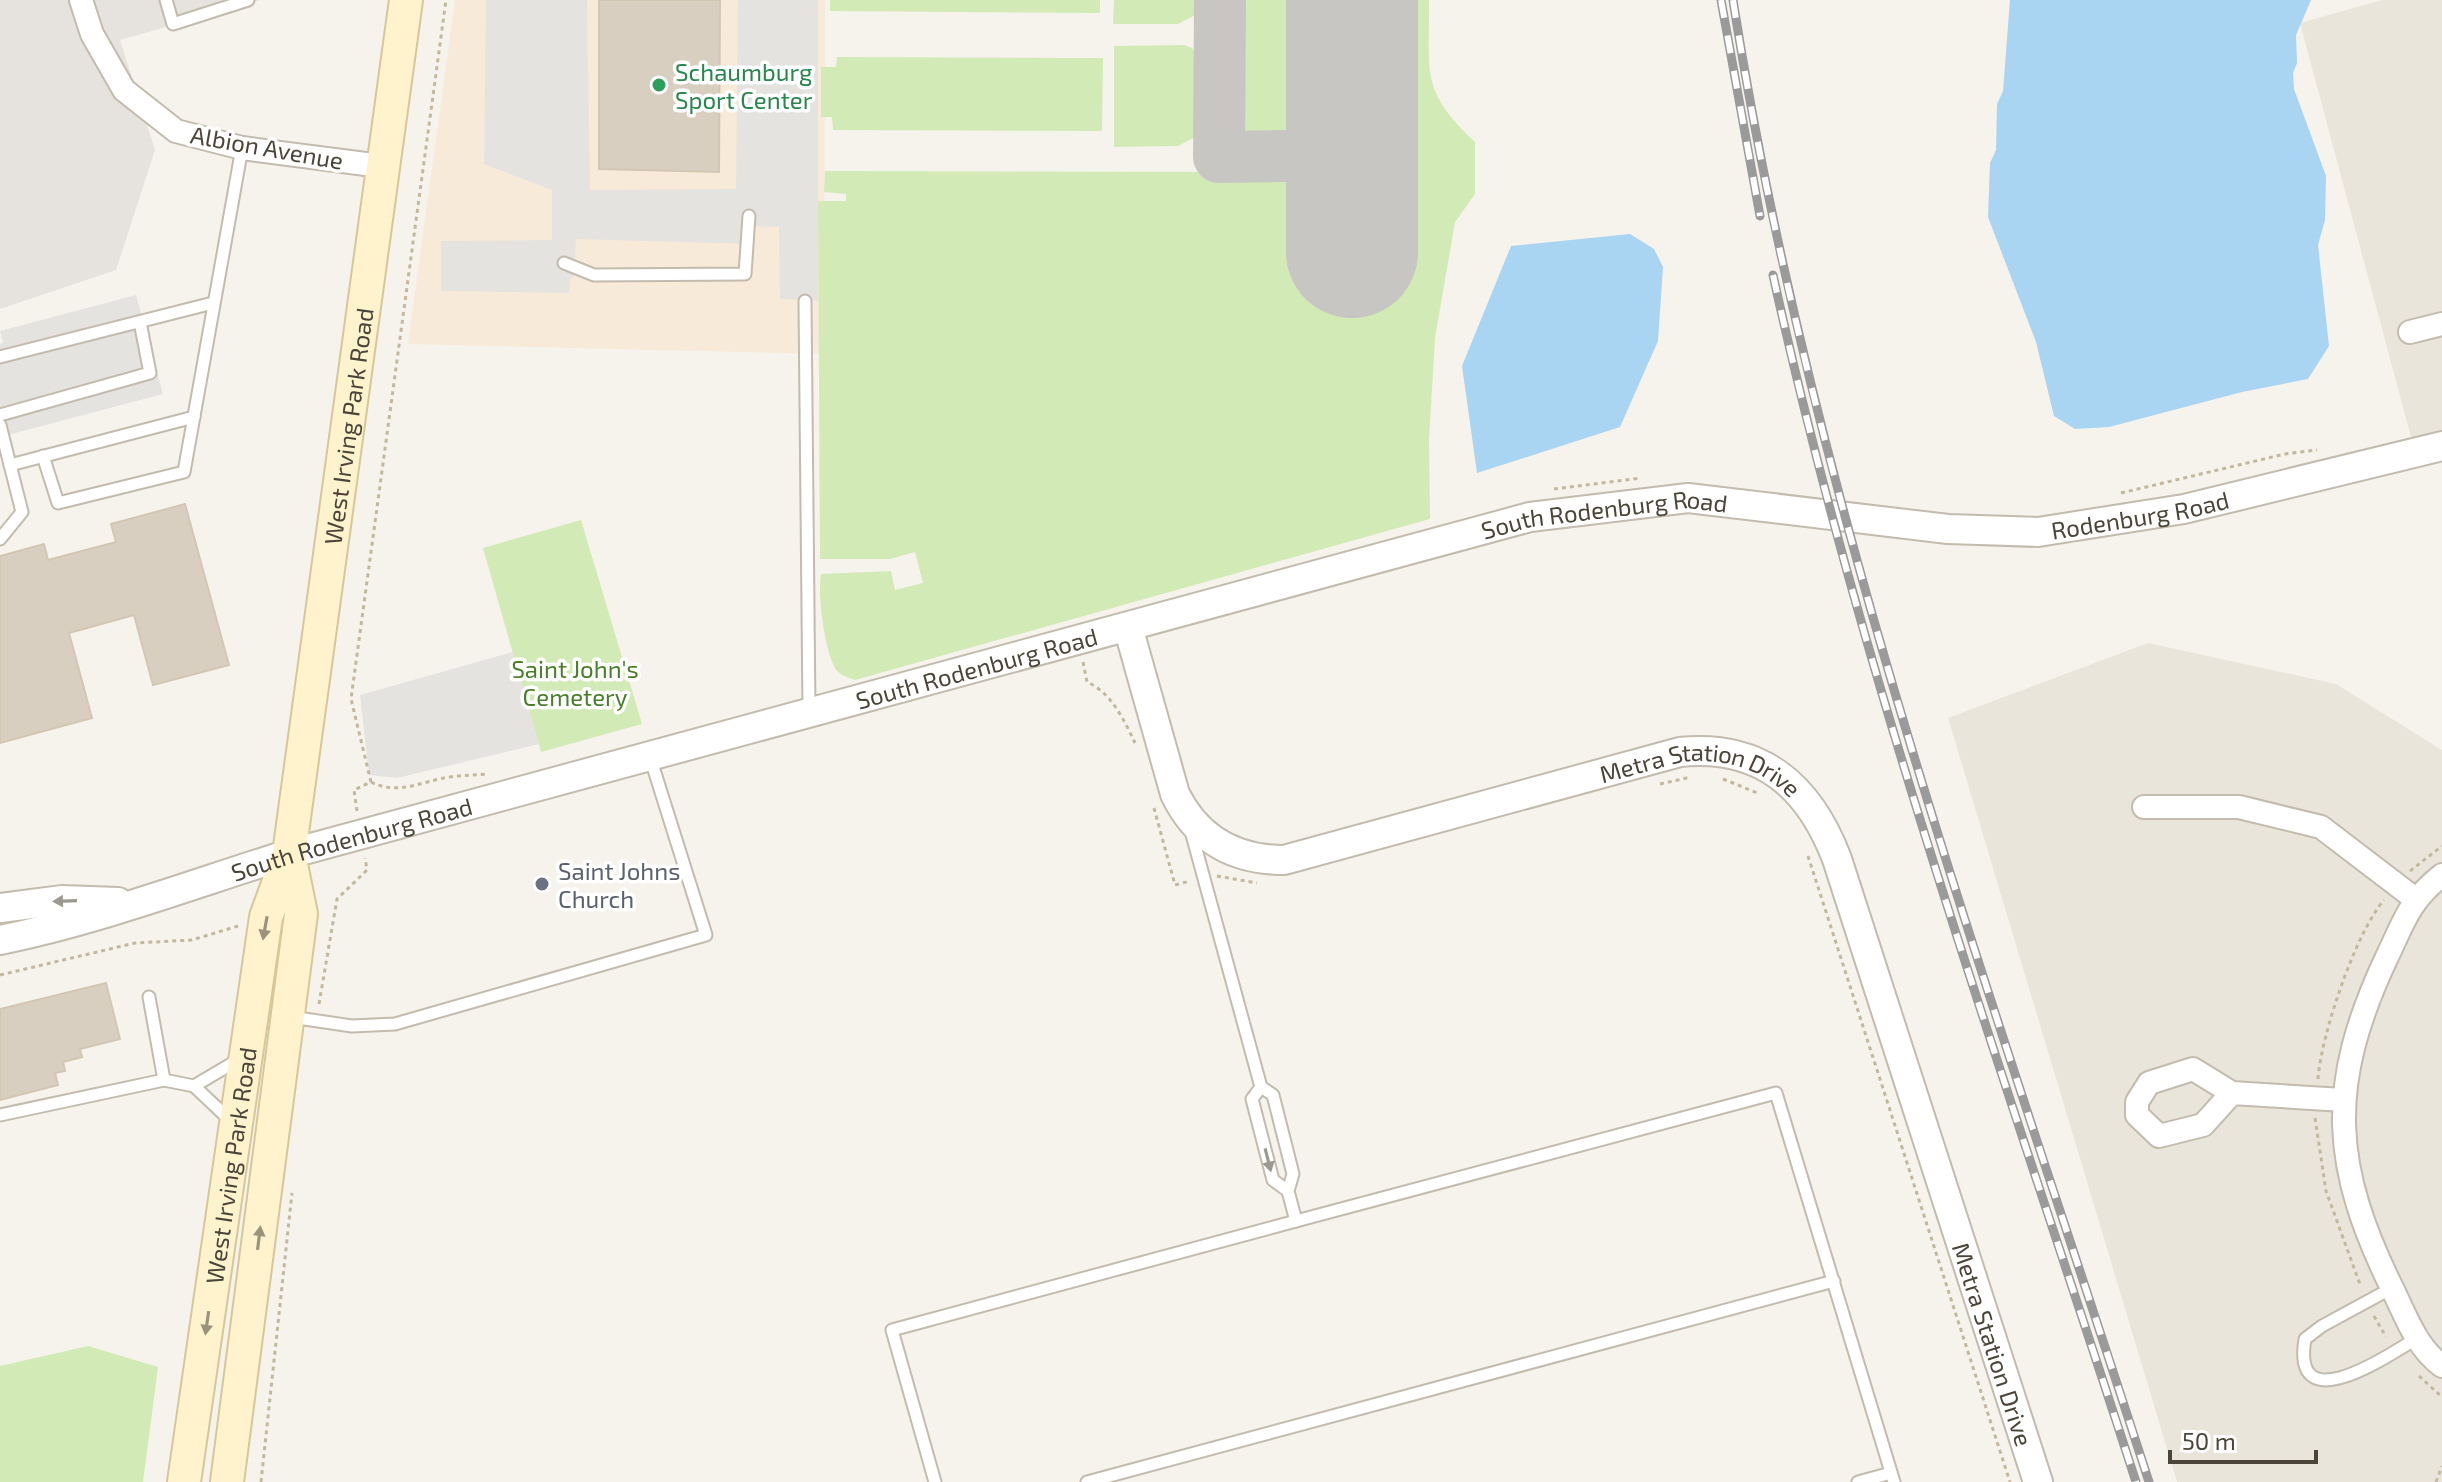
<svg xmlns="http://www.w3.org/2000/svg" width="2442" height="1482" font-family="'Exo 2',sans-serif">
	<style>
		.residential { fill: #eae5da }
		.commercial { fill: #f7ead8 }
		.industrial { fill: #e6e2dd }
		.green { fill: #d2eab5 }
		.parking { fill: #e5e3e0 }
		.water { fill: #a9d4f2 }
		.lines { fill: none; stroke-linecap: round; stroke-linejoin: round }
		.taxiway { stroke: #c8c6c3; stroke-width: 52 }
		.runway { stroke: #c8c6c3; stroke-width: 132 }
		.building { fill: #d8cfc1; stroke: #d3c7b4; stroke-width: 2 }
		.service-casing { stroke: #c2bbae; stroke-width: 15 }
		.minor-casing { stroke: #c2bbae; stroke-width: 26 }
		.tertiary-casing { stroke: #c2bbae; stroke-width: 32 }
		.secondary-casing { stroke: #d6c79b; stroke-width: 36 }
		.path { stroke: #c4b79f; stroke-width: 3; stroke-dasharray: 4 4; stroke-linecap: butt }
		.service { stroke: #fff; stroke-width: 11 }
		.minor { stroke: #fff; stroke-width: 22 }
		.tertiary { stroke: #fff; stroke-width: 28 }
		.secondary { stroke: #fff3cd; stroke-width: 32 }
		.rail-casing { stroke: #9a9a9a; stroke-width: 9 }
		.rail { stroke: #fff; stroke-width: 6; stroke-dasharray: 18; stroke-linecap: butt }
		.oneway { fill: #9c9892 }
		.oneway2 { fill: #9c937c }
		.leisure-dot { fill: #2e9e5b; stroke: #fff; stroke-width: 3 }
		.worship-dot { fill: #6b7280; stroke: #fff; stroke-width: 3 }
		.labels { text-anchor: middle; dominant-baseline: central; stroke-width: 7; stroke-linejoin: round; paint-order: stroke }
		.leisure-label { font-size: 24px; fill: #27864d; stroke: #fff; text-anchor: start }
		.street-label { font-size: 24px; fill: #4b4439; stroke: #fff }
		.park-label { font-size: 24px; fill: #4a7f2a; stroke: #fff }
		.worship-label { font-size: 24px; fill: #5b616d; stroke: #fff; text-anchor: start }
	</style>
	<rect width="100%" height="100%" fill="#f6f3ec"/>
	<!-- residential -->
	<g class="residential">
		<path d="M 2382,0 L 2442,0 L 2442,445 L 2415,452 L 2300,23 Z"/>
		<path d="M 2148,643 L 2336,684 L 2442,750 L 2442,1482 L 2177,1482 L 1948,718 Z"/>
	</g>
	<!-- commercial -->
	<path class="commercial" d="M 455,0 L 825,0 L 824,354 L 408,344 Z"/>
	<!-- industrial -->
	<path class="industrial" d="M 0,0 L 260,0 L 120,40 L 155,150 L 116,270 L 0,309 Z"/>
	<!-- green -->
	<g class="green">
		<path d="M 830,0 L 1100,0 L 1100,13 L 830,11 Z"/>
		<path d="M 1114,0 L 1203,0 L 1203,1 L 1201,12 L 1178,24 L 1113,24 Z"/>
		<path d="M 1237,0 L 1307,0 L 1305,112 L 1288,132 L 1277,138 L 1255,138 L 1238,125 Z"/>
		<path d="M 1397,0 L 1429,0 C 1430,73 1419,89 1475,142 L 1475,194 L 1455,222 L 1435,338 L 1429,440 L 1430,519 L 855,680 C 849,678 843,676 838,672 C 825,658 817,593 821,574 L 891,571 L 895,590 L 923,583 L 915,552 L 890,559 L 820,559 L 818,201 L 846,201 L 846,194 L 824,192 L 825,171 L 1307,172 L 1307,260 L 1396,261 Z"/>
		<path d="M 1184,45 L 1192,48 L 1202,65 L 1201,134 L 1178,146 L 1114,147 L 1114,46 Z"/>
		<path d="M 837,57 L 1103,58 L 1102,131 L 833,130 L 832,117 L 821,117 L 821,67 L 836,67 Z"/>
		<path d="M 581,520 L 642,724 L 541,752 L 483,548 Z"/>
		<path d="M 88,1346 L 158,1367 L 143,1482 L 0,1482 L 0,1366 Z"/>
	</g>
	<!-- parking -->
	<g class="parking">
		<path d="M 486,0 L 587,0 L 590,190 L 736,189 L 738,0 L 818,0 L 818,301 L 780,299 L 779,227 L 754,226 L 754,244 L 576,239 L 574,278 L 570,278 L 569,293 L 441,291 L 441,241 L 552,240 L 552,190 L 484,164 Z"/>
		<path d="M 136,295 L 163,394 L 0,437 L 0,345 L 3,342 L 0,331 Z"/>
		<path d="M 513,652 L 539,744 L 397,778 L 369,775 L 360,695 Z"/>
	</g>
	<!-- water -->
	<g class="water">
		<path d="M 2010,0 L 2311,0 L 2296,35 L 2297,63 L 2293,73 L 2294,89 L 2326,176 L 2325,220 L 2318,245 L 2329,346 L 2308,379 L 2242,392 L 2109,427 L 2075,429 L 2054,416 L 2036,342 L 1988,217 L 1990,163 L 1996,150 L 1997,104 L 2003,91 Z"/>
		<path d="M 1630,234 L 1654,249 L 1663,267 L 1658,341 L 1620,427 L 1477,473 L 1462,366 L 1511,246 Z"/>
	</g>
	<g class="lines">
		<!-- taxiway -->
		<path class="taxiway" d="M 1220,0 L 1219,157 L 1351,155"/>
		<!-- runway -->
		<path class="runway" d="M 1352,252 L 1352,0"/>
	</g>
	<!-- building -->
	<g class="building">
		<path d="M 599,0 L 720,0 L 719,172 L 599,169 Z"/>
		<path d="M 185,504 L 229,665 L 153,685 L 134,615 L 69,633 L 92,718 L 0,743 L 0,556 L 44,544 L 48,560 L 116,542 L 111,524 Z"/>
		<path d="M 106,983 L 120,1039 L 80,1049 L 82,1057 L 63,1062 L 65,1071 L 55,1073 L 58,1085 L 0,1100 L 0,1009 Z"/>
	</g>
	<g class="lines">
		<defs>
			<g id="service">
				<path d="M 166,0 L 173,24 L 248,0"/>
				<path d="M 564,263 L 594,275 L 745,274 L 749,216"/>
				<path d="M 805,301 L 809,712"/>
				<path d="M 0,357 L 213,303"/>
				<path d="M 0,415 L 150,373 L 140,322"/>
				<path d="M 0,425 L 22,512 L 0,539"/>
				<path d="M 43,456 L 58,503 L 184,472 L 242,148"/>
				<path d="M 10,465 L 194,417"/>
				<path d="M 1191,831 L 1261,1087 L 1273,1095 L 1293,1174 L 1288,1191 L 1273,1180 L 1252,1099 L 1261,1087"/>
				<path d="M 149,997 L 164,1080"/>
				<path d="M 291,1017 L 352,1026 L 395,1024 L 706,935 L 650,757"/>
				<path d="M 0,1115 L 164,1080 L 194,1086"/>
				<path d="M 231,1121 L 194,1086 L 238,1060"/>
				<path d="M 1288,1191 L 1296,1221 L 1776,1093 L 1894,1482"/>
				<path d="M 2392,1288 L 2322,1326 L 2305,1339 C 2291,1422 2388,1356 2417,1338"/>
				<path d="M 935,1482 L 892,1330 L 1296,1221"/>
				<path d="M 1087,1482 L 1834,1281"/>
				<path d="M 1858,1482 L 1891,1473"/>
			</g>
			<g id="minor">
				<path d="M 81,0 L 92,34 L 124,90 L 176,131 L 242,148 L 381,166"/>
				<path d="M 2410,332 L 2442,324"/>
				<path d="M 2144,807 L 2239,807 L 2321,827 L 2414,898"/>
				<path d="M 2442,875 C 2408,902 2404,922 2386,959 C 2326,1087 2332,1167 2393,1290 C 2406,1317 2417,1348 2442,1366"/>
				<path d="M 2232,1093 L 2193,1069 L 2149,1083 L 2137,1102 L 2137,1115 L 2159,1136 L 2203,1125 L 2232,1093 L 2343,1100"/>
			</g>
			<g id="tertiary">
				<path id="s1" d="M 1128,627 L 1175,794 C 1197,839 1234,860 1284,860 L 1680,752 C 1762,744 1809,786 1837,859 L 2038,1482"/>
				<path d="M 0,908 L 62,900 L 118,902"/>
				<path id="s2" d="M 0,940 C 98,920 193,884 289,854 L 1530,517 L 1688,498 L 1948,529 L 2038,532 L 2184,509 L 2442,446"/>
			</g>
			<g id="secondary">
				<path id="s3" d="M 184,1482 L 266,917 L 289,854 L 406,0"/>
				<path d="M 227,1482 L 301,914 L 289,855"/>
			</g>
		</defs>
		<!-- service casing -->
		<use href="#service" class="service-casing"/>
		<!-- minor casing -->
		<use href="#minor" class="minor-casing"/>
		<!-- tertiary casing -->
		<use href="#tertiary" class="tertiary-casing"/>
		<!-- secondary casing -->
		<use href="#secondary" class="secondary-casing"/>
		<!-- path -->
		<g class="path">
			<path d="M 1554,489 L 1641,478"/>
			<path d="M 2121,493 L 2285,454 L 2317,450"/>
			<path d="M 1083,662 L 1087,682 C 1111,692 1124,720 1135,743"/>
			<path d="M 1723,779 L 1760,794"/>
			<path d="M 371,782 C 398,796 422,781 450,777 C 463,775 475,775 488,774"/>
			<path d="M 371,782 L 351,699 L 446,0"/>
			<path d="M 1660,784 L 1691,777"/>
			<path d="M 1154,808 L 1175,885 L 1190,881"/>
			<path d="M 357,811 L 354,790 L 371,782"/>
			<path d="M 1808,856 L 2010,1482"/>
			<path d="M 2410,871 L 2442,846"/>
			<path d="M 1217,876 L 1257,883"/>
			<path d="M 0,975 L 135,943 L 192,940 L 238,926"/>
			<path d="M 319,1004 L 337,899 L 367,870 L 365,858"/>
			<path d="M 2318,1079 C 2321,1035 2356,932 2384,900"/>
			<path d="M 2315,1118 L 2326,1191 L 2361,1287"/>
			<path d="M 2374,1316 L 2386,1337"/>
			<path d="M 2419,1376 L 2442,1397"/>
			<path d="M 261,1482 L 292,1193"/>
			<path d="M 2436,1482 L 2442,1466"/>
		</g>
		<!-- service -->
		<use href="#service" class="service"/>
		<!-- minor -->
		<use href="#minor" class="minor"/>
		<!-- tertiary -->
		<use href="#tertiary" class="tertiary"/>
		<!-- secondary -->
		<use href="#secondary" class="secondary"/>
		<defs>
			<g id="rail">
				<path d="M 1721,0 L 1760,216"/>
				<path d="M 1733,0 C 1812,508 1992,995 2149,1482"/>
				<path d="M 1773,275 C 1863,685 2007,1083 2136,1482"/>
			</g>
		</defs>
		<!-- rail casing -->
		<use href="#rail" class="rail-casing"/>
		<!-- rail -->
		<use href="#rail" class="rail"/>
	</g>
	<!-- one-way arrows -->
	<defs><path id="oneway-solid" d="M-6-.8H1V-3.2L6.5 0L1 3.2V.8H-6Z" transform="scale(2)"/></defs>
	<g class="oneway">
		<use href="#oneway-solid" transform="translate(65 901) rotate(178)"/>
		<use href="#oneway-solid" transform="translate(1268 1160) rotate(76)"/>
	</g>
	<g class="oneway2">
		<use href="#oneway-solid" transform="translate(265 928) rotate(100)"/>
		<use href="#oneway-solid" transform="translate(259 1238) rotate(-83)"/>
		<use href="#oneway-solid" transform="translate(207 1323) rotate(98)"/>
	</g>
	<!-- markers -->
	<circle class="leisure-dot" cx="659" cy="85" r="8"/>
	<circle class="worship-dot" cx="542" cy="884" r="8"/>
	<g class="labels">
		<!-- leisure labels -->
		<g class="leisure-label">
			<text x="675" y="71">Schaumburg<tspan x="675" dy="28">Sport Center</tspan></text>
		</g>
		<!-- street labels -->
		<g class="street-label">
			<text transform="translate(267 147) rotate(10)">Albion Avenue</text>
			<text stroke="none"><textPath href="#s3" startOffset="1070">West Irving Park Road</textPath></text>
			<text stroke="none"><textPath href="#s2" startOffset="2202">Rodenburg Road</textPath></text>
			<text stroke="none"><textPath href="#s2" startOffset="1662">South Rodenburg Road</textPath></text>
			<text stroke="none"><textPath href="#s2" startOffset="1014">South Rodenburg Road</textPath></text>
			<text stroke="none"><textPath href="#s1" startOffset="742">Metra Station Drive</textPath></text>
			<text stroke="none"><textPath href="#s2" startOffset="366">South Rodenburg Road</textPath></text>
			<text stroke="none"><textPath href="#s3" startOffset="320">West Irving Park Road</textPath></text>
			<text stroke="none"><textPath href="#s1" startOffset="1436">Metra Station Drive</textPath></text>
		</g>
		<!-- park labels -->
		<g class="park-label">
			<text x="575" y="668">Saint John's<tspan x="575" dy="28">Cemetery</tspan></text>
		</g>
		<!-- worship labels -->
		<g class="worship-label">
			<text x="558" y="870">Saint Johns<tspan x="558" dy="28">Church</tspan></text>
		</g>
	</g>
	<!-- scale -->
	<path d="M2170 1450v12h146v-12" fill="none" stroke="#4b4439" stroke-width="4"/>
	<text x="2182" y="1450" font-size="24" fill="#4b4439" stroke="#ffffff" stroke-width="6" paint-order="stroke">50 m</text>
</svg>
